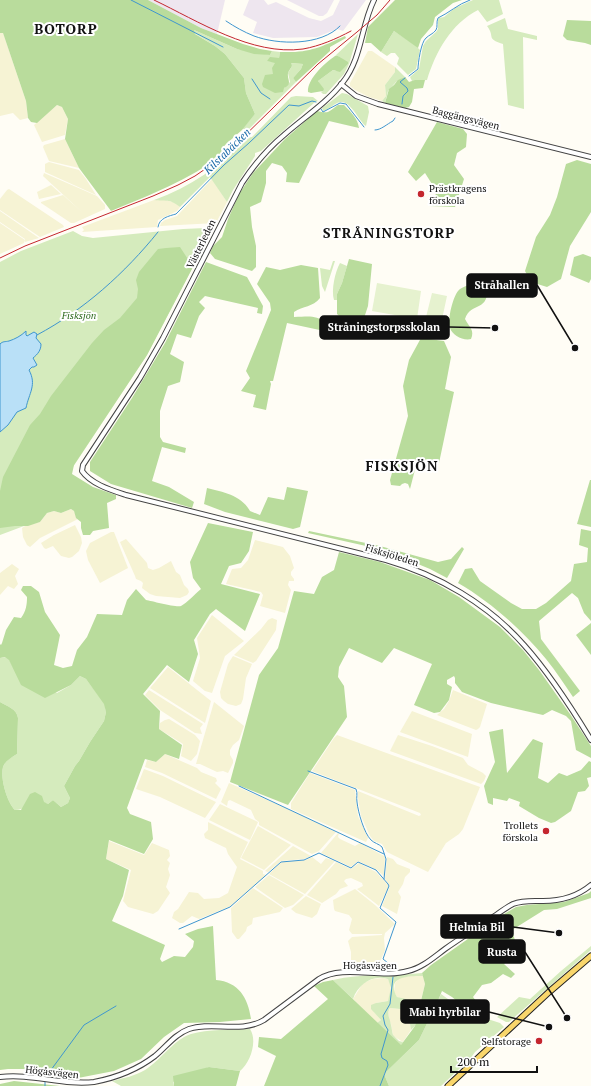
<svg xmlns="http://www.w3.org/2000/svg" width="591" height="1086" font-family="'PT Serif',serif">
	<style>
		.industrial { fill: #eee6ef }
		.farmland { fill: #f6f3d4 }
		.green { fill: #d5ebbd }
		.forest { fill: #b9dc9c }
		.pitch { fill: #e6f2cf }
		.water { fill: #b9e0f7; stroke: #3f96cf }
		.lines { fill: none; stroke-linecap: round; stroke-linejoin: round }
		.stream { stroke: #3f96cf; stroke-width: 1 }
		.minor-casing { stroke: #444; stroke-width: 6 }
		.major-casing { stroke: #222; stroke-width: 7 }
		.minor { stroke: #fff; stroke-width: 4 }
		.major { stroke: #f9d66b; stroke-width: 5 }
		.rail { stroke: #c4262e; stroke-width: 1 }
		.poi-dot { fill: #c4262e; stroke: #fff; stroke-width: 1.5 }
		.labels { text-anchor: middle; dominant-baseline: central; stroke-width: 4; stroke-linejoin: round; paint-order: stroke }
		.street-label { font-size: 10px; fill: #111; stroke: #fff }
		.poi-label { font-size: 10px; fill: #111; stroke: #fff; text-anchor: end }
		.park-label { font-size: 10px; font-style: italic; fill: #2f6b1f; stroke: #fff }
		.water-label { font-size: 11px; font-style: italic; fill: #1768a6; stroke: #fff }
		.district-label { font-size: 14px; font-weight: bold; letter-spacing: 1px; fill: #111; stroke: #fff }
		.leader { fill: none; stroke: #111; stroke-width: 1.5 }
		.callout-dot { fill: #111; stroke: #fff; stroke-width: 1.5 }
		.callout { fill: #111; stroke: #111; stroke-width: 1.5 }
		.callout-label { font-size: 11px; text-anchor: middle; font-weight: bold; fill: #fff }
	</style>
	<rect width="100%" height="100%" fill="#fffdf5"/>
	<!-- industrial -->
	<g class="industrial">
		<path d="M 148,0 L 225,0 L 217,34 L 201,28 Z"/>
		<path d="M 249,0 L 264,0 L 268,5 L 276,2 L 309,18 L 321,21 L 333,15 L 340,0 L 366,0 L 343,31 L 337,29 L 317,37 L 273,38 L 253,33 L 257,22 L 243,15 Z"/>
		<path d="M 287,0 L 334,0 L 327,13 L 323,16 L 319,16 Z"/>
	</g>
	<!-- farmland -->
	<g class="farmland">
		<path d="M 0,33 L 3,33 L 26,101 L 28,118 L 20,120 L 13,113 L 0,116 Z"/>
		<path d="M 368,51 L 372,51 L 395,67 L 395,72 L 385,85 L 386,96 L 382,101 L 369,97 L 355,90 L 350,86 L 350,83 Z"/>
		<path d="M 57,105 L 62,107 L 68,119 L 65,135 L 42,142 L 34,125 Z"/>
		<path d="M 65,139 L 79,168 L 49,161 L 43,147 L 44,145 Z"/>
		<path d="M 49,162 L 79,170 L 86,179 L 96,195 L 45,172 L 45,164 Z"/>
		<path d="M 44,173 L 97,196 L 105,205 L 105,209 L 74,223 L 71,223 L 41,203 L 41,202 L 63,195 L 83,213 L 43,176 Z"/>
		<path d="M 212,179 L 227,202 L 216,223 L 160,226 L 161,223 L 165,220 L 177,216 Z"/>
		<path d="M 51,185 L 61,194 L 39,199 L 37,192 Z"/>
		<path d="M 9,189 L 63,225 L 64,227 L 40,237 L 0,210 L 0,199 L 7,190 Z"/>
		<path d="M 154,200 L 165,200 L 176,203 L 180,207 L 177,211 L 158,220 L 157,227 L 82,232 L 84,230 L 82,227 Z"/>
		<path d="M 0,211 L 39,238 L 25,242 L 25,239 L 0,222 Z"/>
		<path d="M 0,223 L 25,240 L 24,243 L 0,254 Z"/>
		<path d="M 71,509 L 74,511 L 78,519 L 40,538 L 30,547 L 27,545 L 23,537 L 22,528 L 25,526 L 40,522 L 47,513 L 54,511 L 61,513 Z"/>
		<path d="M 75,525 L 81,537 L 82,543 L 79,551 L 72,557 L 69,558 L 61,556 L 53,546 L 46,549 L 44,548 L 41,543 L 54,535 Z"/>
		<path d="M 111,532 L 114,532 L 128,568 L 100,583 L 88,560 L 86,551 L 90,543 Z"/>
		<path d="M 126,539 L 147,563 L 148,568 L 153,570 L 159,568 L 171,561 L 176,572 L 180,575 L 184,585 L 188,589 L 189,592 L 187,595 L 180,598 L 156,596 L 150,594 L 142,588 L 143,583 L 141,581 L 136,579 L 135,576 L 120,542 Z"/>
		<path d="M 255,540 L 283,547 L 290,556 L 294,568 L 291,572 L 291,575 L 294,579 L 294,581 L 289,581 L 288,585 L 291,590 L 285,613 L 260,606 L 263,595 L 261,592 L 226,584 L 232,569 L 241,568 L 248,560 Z"/>
		<path d="M 12,564 L 19,569 L 15,576 L 18,584 L 14,589 L 8,586 L 0,595 L 0,573 Z"/>
		<path d="M 212,615 L 244,641 L 225,656 L 212,693 L 205,691 L 193,681 L 200,658 L 197,638 Z"/>
		<path d="M 272,618 L 277,620 L 276,630 L 256,661 L 253,663 L 234,655 L 261,629 L 268,620 Z"/>
		<path d="M 233,656 L 252,664 L 246,678 L 243,699 L 241,704 L 236,706 L 228,704 L 224,701 L 221,698 L 220,692 L 228,664 Z"/>
		<path d="M 168,667 L 211,701 L 205,723 L 150,688 Z"/>
		<path d="M 149,690 L 203,724 L 200,728 L 202,734 L 195,733 L 160,710 L 145,695 Z"/>
		<path d="M 453,690 L 487,704 L 480,727 L 478,729 L 476,730 L 437,715 L 444,709 L 449,701 Z"/>
		<path d="M 214,702 L 244,726 L 239,740 L 233,745 L 230,750 L 230,755 L 233,760 L 233,763 L 228,773 L 223,771 L 217,772 L 200,764 L 196,764 Z"/>
		<path d="M 412,711 L 472,734 L 468,757 L 400,732 Z"/>
		<path d="M 169,719 L 195,735 L 200,741 L 197,754 L 191,761 L 181,756 L 183,744 L 159,729 L 160,723 L 165,720 Z"/>
		<path d="M 337,735 L 480,787 L 463,829 L 459,834 L 446,843 L 428,872 L 393,855 L 387,852 L 382,844 L 374,841 L 370,836 L 361,816 L 358,798 L 358,791 L 419,816 L 421,815 L 420,813 L 312,771 L 334,738 Z"/>
		<path d="M 398,735 L 432,746 L 463,758 L 468,765 L 483,773 L 486,776 L 484,781 L 481,784 L 390,751 Z"/>
		<path d="M 165,754 L 197,768 L 201,772 L 216,778 L 217,781 L 215,783 L 221,789 L 216,799 L 162,773 L 145,767 L 147,760 L 156,762 Z"/>
		<path d="M 144,769 L 163,776 L 216,802 L 205,818 L 160,797 L 136,789 Z"/>
		<path d="M 310,773 L 355,790 L 358,816 L 368,838 L 366,842 L 291,809 L 291,803 Z"/>
		<path d="M 229,783 L 288,809 L 336,832 L 319,851 L 312,854 L 259,825 L 259,822 L 255,819 L 251,810 L 230,800 L 228,801 L 227,806 L 221,802 Z"/>
		<path d="M 220,804 L 258,822 L 250,840 L 209,820 Z"/>
		<path d="M 208,822 L 248,842 L 240,859 L 263,871 L 263,874 L 266,875 L 231,906 L 199,919 L 192,916 L 183,923 L 180,923 L 172,918 L 174,912 L 178,909 L 189,892 L 198,893 L 204,899 L 219,898 L 228,893 L 237,867 L 228,854 L 226,848 L 205,838 L 204,834 L 208,830 Z"/>
		<path d="M 258,826 L 291,845 L 264,870 L 241,858 Z"/>
		<path d="M 338,833 L 339,833 L 338,837 L 340,839 L 355,846 L 360,843 L 384,856 L 385,857 L 384,876 L 377,870 L 358,861 L 351,867 L 321,853 Z"/>
		<path d="M 109,841 L 144,855 L 152,843 L 169,850 L 170,856 L 167,860 L 170,863 L 168,869 L 170,875 L 166,887 L 170,893 L 158,911 L 153,914 L 128,907 L 124,902 L 123,901 L 131,870 L 106,859 Z"/>
		<path d="M 293,846 L 311,856 L 304,859 L 281,861 L 268,872 L 265,871 Z"/>
		<path d="M 312,857 L 321,864 L 326,858 L 335,861 L 305,894 L 269,874 L 281,862 L 306,860 Z"/>
		<path d="M 387,857 L 393,859 L 397,864 L 410,869 L 410,872 L 405,877 L 403,884 L 398,892 L 401,897 L 397,914 L 382,906 L 390,886 L 385,879 Z"/>
		<path d="M 336,862 L 351,869 L 359,863 L 376,872 L 389,886 L 379,906 L 357,889 L 363,886 L 362,883 L 351,878 L 346,879 L 344,881 L 348,886 L 340,889 L 336,894 L 322,903 L 307,895 Z"/>
		<path d="M 269,875 L 304,895 L 293,905 L 285,908 L 255,887 Z"/>
		<path d="M 253,888 L 283,908 L 280,912 L 253,918 L 252,924 L 247,927 L 246,931 L 239,939 L 237,939 L 232,932 L 231,908 Z"/>
		<path d="M 355,889 L 375,905 L 395,924 L 385,933 L 384,938 L 385,950 L 379,964 L 367,970 L 359,970 L 351,967 L 351,952 L 348,941 L 352,937 L 382,935 L 382,934 L 352,934 L 349,930 L 352,919 L 349,915 L 335,911 L 334,909 L 333,900 Z"/>
		<path d="M 306,896 L 321,904 L 317,914 L 312,918 L 296,913 L 291,909 Z"/>
		<path d="M 410,976 L 423,976 L 425,984 L 421,1000 L 415,1001 L 406,1000 L 397,997 L 394,992 L 395,983 L 399,978 Z"/>
		<path d="M 383,978 L 388,979 L 390,984 L 391,994 L 388,1001 L 376,1003 L 374,1012 L 381,1020 L 377,1023 L 353,999 L 363,983 L 373,979 Z"/>
		<path d="M 390,1008 L 410,1010 L 412,1013 L 410,1024 L 411,1030 L 403,1042 L 393,1036 L 391,1024 L 387,1016 Z"/>
	</g>
	<!-- green -->
	<g class="green">
		<path d="M 473,0 L 499,0 L 503,14 L 487,22 L 478,10 C 451,24 436,51 427,80 L 412,81 L 410,77 L 419,69 L 423,46 L 426,41 L 436,32 L 438,29 L 438,20 L 439,18 L 444,17 L 455,8 Z"/>
		<path d="M 505,18 L 508,29 L 537,36 L 537,40 L 523,37 L 524,109 L 508,105 L 503,44 C 485,38 496,38 487,26 Z"/>
		<path d="M 194,30 L 237,49 L 270,55 L 272,51 L 280,52 L 279,58 L 267,61 L 276,62 L 284,88 L 290,82 L 288,73 L 292,66 L 290,63 L 303,64 L 301,69 L 293,78 L 296,82 L 249,129 L 242,129 L 255,114 L 246,93 L 244,78 L 225,54 L 215,46 L 194,33 Z"/>
		<path d="M 394,31 L 415,45 L 420,50 L 416,69 L 408,75 L 397,64 L 399,58 L 395,53 L 391,53 L 387,56 L 381,52 Z"/>
		<path d="M 358,34 L 349,64 L 344,74 L 326,94 L 323,94 L 321,92 L 323,91 L 318,81 L 333,70 C 340,73 343,68 348,64 L 338,56 L 335,56 Z"/>
		<path d="M 395,67 L 405,77 L 396,82 L 388,91 L 385,103 L 382,101 L 386,96 L 385,85 L 395,72 Z"/>
		<path d="M 342,93 L 347,94 L 368,106 L 369,112 L 366,126 C 358,121 350,97 337,103 C 332,105 329,110 323,111 L 322,108 Z"/>
		<path d="M 296,96 L 313,97 L 318,101 L 315,102 L 261,151 L 255,153 L 255,156 L 233,190 L 227,202 L 210,177 L 180,207 C 169,198 166,202 154,200 C 191,187 220,166 246,138 L 252,137 L 291,97 Z"/>
		<path d="M 206,228 L 209,229 L 211,232 L 202,253 L 199,255 L 147,355 L 67,476 L 24,526 L 0,535 L 0,262 L 21,251 L 73,231 L 82,236 L 93,238 L 183,229 Z"/>
		<path d="M 333,261 L 335,261 L 325,292 L 322,286 L 320,268 L 330,270 Z"/>
		<path d="M 340,263 L 347,266 L 342,283 L 337,294 L 337,300 L 334,300 C 331,290 335,272 340,263 Z"/>
		<path d="M 6,657 L 9,659 L 13,667 L 57,693 L 71,685 L 80,676 L 86,679 L 105,704 L 106,712 L 104,721 L 90,742 L 79,761 L 75,766 L 64,786 L 70,798 L 68,803 L 61,807 L 53,800 L 48,804 C 38,800 26,810 15,810 C 7,802 0,778 3,767 C 5,761 12,757 17,754 L 18,718 C 17,709 7,706 0,702 L 0,658 Z"/>
		<path d="M 591,946 L 591,950 L 509,1022 L 506,1022 L 497,1017 L 519,997 L 530,999 L 561,971 Z"/>
		<path d="M 422,973 L 423,976 C 409,976 385,976 397,997 L 415,1001 L 421,1000 L 415,1026 L 411,1030 L 410,1024 L 412,1013 L 410,1010 L 390,1008 C 386,1015 390,1018 391,1025 C 392,1029 392,1032 393,1035 L 399,1041 L 403,1042 L 401,1046 L 377,1023 L 381,1020 L 371,1009 L 371,1005 L 376,1003 L 388,1001 L 391,988 L 388,979 C 373,974 358,984 353,999 L 333,980 C 362,973 392,976 422,973 Z"/>
		<path d="M 441,994 L 466,1012 L 500,1023 L 504,1027 L 475,1052 L 470,1059 L 441,1086 L 389,1086 L 384,1074 L 419,1040 L 437,1003 Z"/>
		<path d="M 250,1029 C 258,1041 250,1063 240,1071 L 209,1067 L 173,1082 L 174,1086 L 121,1086 L 112,1081 C 124,1078 135,1076 145,1070 C 161,1060 173,1040 191,1034 C 207,1029 233,1030 250,1029 Z"/>
	</g>
	<!-- forest -->
	<g class="forest">
		<path d="M 0,0 L 148,0 L 201,28 L 243,44 L 260,49 L 272,51 L 270,55 L 254,54 L 237,49 L 194,30 L 195,34 L 215,46 L 225,54 L 244,78 L 246,93 L 255,114 L 242,130 L 225,145 L 223,154 C 189,180 150,195 111,211 L 79,168 L 65,139 L 68,119 L 62,107 L 57,105 L 37,123 L 31,122 L 28,118 L 26,101 L 3,33 L 0,33 Z"/>
		<path d="M 395,0 L 462,0 L 453,3 L 435,17 L 433,25 L 421,39 L 418,48 L 394,31 L 381,52 L 371,43 L 365,43 L 368,27 Z"/>
		<path d="M 567,20 L 591,21 L 591,45 L 585,43 L 567,40 L 563,36 Z"/>
		<path d="M 345,36 L 346,38 L 330,47 L 330,51 L 296,82 L 293,78 L 301,69 L 303,64 L 291,63 L 292,66 C 291,68 289,70 288,73 C 287,80 293,84 284,88 L 283,92 L 275,93 L 263,87 L 262,84 L 265,75 L 273,74 L 272,68 L 275,63 L 267,61 L 270,57 L 279,58 L 280,52 C 309,53 319,48 345,36 Z"/>
		<path d="M 335,56 L 338,56 L 348,62 L 348,64 L 340,72 L 333,70 L 318,81 L 324,89 L 323,91 L 311,93 L 308,92 C 307,79 325,63 335,56 Z"/>
		<path d="M 405,77 L 409,82 L 415,80 L 425,80 L 423,88 L 414,89 L 412,102 L 409,107 L 405,108 L 385,103 L 389,89 L 394,85 L 398,80 Z"/>
		<path d="M 338,105 L 344,105 C 351,112 358,119 359,128 L 329,121 L 299,183 L 286,182 L 287,173 L 282,166 L 272,163 L 266,171 L 266,183 L 261,202 L 250,207 L 252,227 L 256,246 L 256,267 L 252,271 L 215,259 L 210,253 L 213,246 L 222,237 L 228,219 L 239,194 L 253,173 L 285,139 L 317,111 C 329,114 328,112 338,105 Z"/>
		<path d="M 437,122 L 463,129 L 467,134 L 466,147 L 457,153 L 454,165 L 464,179 L 455,207 L 429,206 L 437,192 L 425,173 L 416,181 L 408,172 Z"/>
		<path d="M 577,160 L 591,164 L 591,212 L 570,246 L 561,279 L 547,287 L 531,282 L 525,271 L 536,237 L 550,215 L 557,197 L 566,164 Z"/>
		<path d="M 180,247 L 193,267 L 147,355 L 74,465 L 72,474 L 93,487 L 116,495 L 116,499 L 107,503 L 109,528 L 93,531 L 90,535 L 83,535 L 81,528 L 81,522 L 76,518 L 74,511 L 71,509 L 61,513 L 54,511 L 47,513 L 40,522 L 28,526 L 15,526 L 0,528 L 0,491 L 3,477 L 30,425 L 40,414 L 51,396 L 92,343 L 104,330 L 120,318 L 137,298 L 138,289 L 136,280 L 139,272 L 158,249 L 166,248 Z"/>
		<path d="M 583,254 L 591,257 L 591,279 L 589,283 L 570,275 L 574,257 Z"/>
		<path d="M 349,259 L 372,264 L 368,306 L 362,324 C 353,323 344,321 337,314 L 337,294 L 342,283 Z"/>
		<path d="M 206,262 L 247,277 L 263,306 L 262,314 L 257,313 L 258,308 L 205,296 L 199,302 L 205,308 L 199,316 L 191,338 L 177,334 L 170,354 L 184,362 L 180,382 L 168,386 L 160,411 L 160,437 L 163,442 L 186,448 L 185,453 L 162,447 L 152,481 L 169,487 L 194,502 L 192,508 L 111,484 L 90,471 L 90,462 L 132,398 L 165,343 Z"/>
		<path d="M 301,265 L 318,268 L 320,298 C 313,307 303,306 294,312 L 294,317 C 309,317 314,314 328,324 L 329,332 L 287,323 L 273,381 L 270,381 L 271,384 L 266,410 L 253,407 L 256,395 L 241,391 L 250,378 L 246,371 L 271,310 L 270,303 L 257,284 L 266,267 L 280,270 Z"/>
		<path d="M 481,283 L 487,285 C 490,313 471,301 465,319 C 469,327 475,330 471,339 C 463,341 452,335 450,328 C 447,321 453,294 460,289 C 466,285 474,284 481,283 Z"/>
		<path d="M 421,338 L 444,341 L 451,357 L 445,389 L 454,392 L 439,463 L 418,458 L 410,489 L 408,484 L 405,483 L 402,484 L 400,486 L 391,485 L 390,480 L 408,416 L 403,386 L 409,360 Z"/>
		<path d="M 590,480 L 591,480 L 591,527 L 577,524 Z"/>
		<path d="M 287,487 L 308,491 L 300,527 L 293,529 L 225,512 L 204,504 L 207,488 C 223,492 241,495 250,511 L 260,515 L 268,497 L 284,500 Z"/>
		<path d="M 208,523 L 253,532 L 249,551 L 241,563 L 229,566 L 221,584 L 260,594 L 245,631 L 216,609 L 210,614 L 194,640 L 198,654 L 189,682 L 167,665 L 143,694 L 160,711 L 159,729 L 182,745 L 179,759 L 165,754 L 156,762 L 145,759 L 127,808 L 130,814 L 151,822 L 153,839 L 144,854 L 109,840 L 106,859 L 129,870 L 123,896 L 112,921 L 165,945 L 160,959 L 162,962 L 174,956 L 185,957 L 193,947 L 194,941 L 185,934 L 198,929 L 213,926 L 216,980 C 239,982 248,998 251,1019 L 220,1022 L 184,1023 L 164,1037 L 141,1059 L 114,1071 L 78,1078 L 42,1069 L 8,1069 L 0,1070 L 0,702 C 7,706 17,709 18,718 L 17,754 C 11,758 5,761 3,767 C 0,778 7,802 15,810 L 21,810 L 30,794 L 35,792 L 42,796 L 44,802 L 48,804 L 53,800 L 61,807 L 68,803 L 70,798 L 64,786 L 75,766 L 79,761 L 90,742 L 104,721 L 106,712 L 104,704 L 86,679 L 80,676 L 71,685 L 45,698 L 21,685 L 9,660 L 5,657 L 0,658 L 0,644 L 1,645 L 2,643 L 6,630 L 14,617 L 21,618 C 26,611 27,605 27,597 L 21,590 L 23,586 L 31,586 L 39,592 L 45,612 L 60,635 L 54,665 L 63,668 L 72,666 L 77,650 L 87,637 L 97,614 L 122,615 L 127,600 L 136,589 L 146,600 C 152,601 177,608 181,606 C 187,603 195,594 201,589 L 193,578 L 190,562 Z"/>
		<path d="M 581,529 L 591,531 L 591,621 L 584,613 L 578,598 L 572,593 L 539,621 L 541,639 L 580,691 L 573,697 C 564,684 556,671 546,659 C 522,630 491,602 458,583 L 465,569 L 472,568 L 480,581 L 511,603 L 522,609 L 536,609 L 546,603 L 571,581 L 574,564 L 587,562 L 588,548 L 579,545 Z"/>
		<path d="M 309,531 L 380,546 L 438,562 L 451,559 L 462,547 L 464,549 L 447,578 L 430,569 L 384,550 L 308,533 Z"/>
		<path d="M 339,552 L 380,562 L 430,580 L 459,597 L 500,627 L 523,650 L 539,670 L 570,714 L 591,746 L 591,758 L 576,750 L 571,721 L 566,716 L 552,710 L 543,715 L 491,703 L 462,692 L 455,683 L 455,678 L 454,676 L 447,680 L 447,684 L 452,687 L 449,700 L 440,712 L 434,713 L 414,705 L 432,664 L 394,648 L 382,663 L 349,648 L 339,667 L 338,677 L 344,686 L 347,717 L 288,805 L 230,782 L 259,675 L 278,648 L 294,591 L 314,594 L 322,577 L 334,570 Z"/>
		<path d="M 591,623 L 591,655 L 576,635 Z"/>
		<path d="M 503,729 L 507,773 L 533,739 L 543,743 L 538,778 L 548,783 L 559,773 L 567,776 L 581,770 L 589,761 L 591,762 L 591,777 L 587,778 L 589,786 L 585,791 L 578,792 L 571,811 L 555,822 L 551,823 L 539,818 L 519,806 L 520,802 L 509,798 L 507,801 L 493,798 L 493,805 L 488,803 L 484,786 L 495,762 L 489,732 Z"/>
		<path d="M 591,891 L 591,898 L 557,909 L 544,910 L 512,930 L 518,951 L 504,964 L 515,974 L 511,978 L 503,974 L 491,983 L 482,985 L 473,997 L 480,1006 L 479,1012 L 464,1007 L 452,997 L 442,991 L 437,1003 L 419,1040 L 384,1074 L 389,1086 L 264,1086 L 276,1056 L 258,1047 L 259,1037 L 281,1039 L 328,999 L 314,986 L 323,982 L 333,980 L 401,1045 L 415,1026 L 425,984 L 422,973 L 431,965 L 499,917 L 516,907 L 527,905 L 564,902 L 589,893 Z"/>
		<path d="M 209,1067 L 240,1071 L 236,1086 L 174,1086 L 173,1076 Z"/>
		<path d="M 14,1081 L 60,1086 L 0,1086 L 0,1084 Z"/>
	</g>
	<!-- pitch -->
	<g class="pitch">
		<path d="M 377,283 L 421,291 L 417,319 L 372,311 Z"/>
		<path d="M 432,293 L 447,296 L 441,324 L 425,321 Z"/>
	</g>
	<!-- water -->
	<path class="water" d="M 26,331 L 26,335 L 27,336 L 34,332 L 37,334 L 36,338 L 41,344 C 41,350 38,354 33,358 L 37,365 L 34,367 L 32,367 L 29,370 C 37,385 29,393 26,408 L 17,412 L 8,425 L 0,432 L 0,344 C 3,341 5,342 9,341 C 15,339 21,336 26,331 Z"/>
	<g class="lines">
		<!-- stream -->
		<g class="stream">
			<path d="M 131,0 L 223,47"/>
			<path d="M 226,21 C 235,27 244,32 254,36 C 278,45 321,46 340,26"/>
			<path d="M 409,76 L 418,69 C 418,63 421,42 426,38 C 429,35 433,34 436,30 C 438,27 436,22 438,18 C 449,13 458,4 470,0"/>
			<path d="M 252,79 L 261,93 L 270,99"/>
			<path d="M 402,104 L 403,96 L 408,91 L 407,88 L 400,82 L 405,78"/>
			<path d="M 321,109 L 323,112 L 340,103 L 346,104 L 364,127"/>
			<path d="M 375,130 C 381,130 387,124 393,121 L 395,118"/>
			<path d="M 158,227 C 159,218 169,216 176,214 L 224,165 L 249,143 L 289,105 L 299,106 L 312,101 L 316,102"/>
			<path d="M 37,335 C 84,310 125,273 158,232"/>
			<path d="M 308,771 L 356,789 C 358,794 356,797 357,802 C 358,812 364,833 371,840 C 374,843 379,844 382,847 L 386,859 L 384,879"/>
			<path d="M 239,786 L 384,854"/>
			<path d="M 179,929 L 230,907 L 281,862 L 304,860 L 319,853 L 351,868 L 358,862 L 376,870 L 388,884 L 389,886 L 380,908 L 396,922 L 383,959 L 388,963 L 392,970"/>
			<path d="M 48,1074 L 84,1025 L 116,1006"/>
			<path d="M 45,1082 L 45,1086"/>
			<path d="M 380,1086 L 388,1065 L 387,1061 L 382,1058 L 381,1054 L 388,1030 L 385,1025 L 383,1016 L 390,1004 L 393,977"/>
		</g>
		<defs>
			<g id="minor">
				<path d="M 374,0 C 361,26 362,58 343,82 C 327,103 303,118 284,135 C 267,149 254,165 242,183 L 163,338 L 140,378 L 83,465 L 82,471 C 91,484 111,490 126,495 L 386,560 C 438,575 488,604 524,645 C 550,674 571,707 591,740"/>
				<path d="M 341,84 L 356,96 L 378,104 L 591,157"/>
				<path d="M 0,1077 C 32,1073 64,1086 94,1082 C 115,1078 138,1069 155,1056 C 166,1047 175,1034 189,1029 C 211,1021 241,1034 264,1020 L 319,979 C 344,964 380,979 408,971 C 422,968 434,957 445,949 C 459,939 475,929 490,919 C 498,914 505,908 513,904 C 523,900 533,901 543,901 C 560,901 578,896 591,885"/>
			</g>
			<path id="major" d="M 448,1086 L 549,992 L 591,956"/>
		</defs>
		<!-- minor casing -->
		<use href="#minor" class="minor-casing"/>
		<!-- major casing -->
		<use href="#major" class="major-casing"/>
		<!-- minor -->
		<use href="#minor" class="minor"/>
		<!-- major -->
		<use href="#major" class="major"/>
		<!-- rail -->
		<g class="rail">
			<path d="M 154,0 C 198,21 252,56 303,49 C 320,46 336,39 351,31"/>
			<path d="M 0,258 L 25,246 L 153,196 L 178,185 L 195,176 L 211,165 L 231,149 L 318,64 L 357,32 L 377,15 L 390,0"/>
		</g>
	</g>
	<!-- markers -->
	<g class="poi-dot">
		<circle cx="421" cy="194" r="4"/>
		<circle cx="546" cy="831" r="4"/>
		<circle cx="539" cy="1041" r="4"/>
	</g>
	<g class="labels">
		<!-- street labels -->
		<g class="street-label">
			<text transform="translate(466 118) rotate(14)">Baggängsvägen</text>
			<text transform="translate(201 244) rotate(-64)">Västerleden</text>
			<text transform="translate(392 555) rotate(17)">Fisksjöleden</text>
			<text x="370" y="965">Högåsvägen</text>
			<text transform="translate(52 1072) rotate(6)">Högåsvägen</text>
		</g>
		<!-- poi labels -->
		<g class="poi-label">
			<text x="429" y="188" text-anchor="start">Prästkragens<tspan x="429" dy="12">förskola</tspan></text>
			<text x="538" y="825">Trollets<tspan x="538" dy="12">förskola</tspan></text>
			<text x="531" y="1041">Selfstorage</text>
		</g>
		<!-- park labels -->
		<g class="park-label">
			<text x="79" y="315">Fisksjön</text>
		</g>
		<!-- water labels -->
		<g class="water-label">
			<text transform="translate(227 151) rotate(-44)">Kilstabäcken</text>
		</g>
		<!-- district labels -->
		<g class="district-label">
			<text x="66" y="28">BOTORP</text>
			<text x="389" y="232">STRÅNINGSTORP</text>
			<text x="402" y="465">FISKSJÖN</text>
		</g>
	</g>
	<!-- callouts -->
	<path class="leader" d="M575 348L537 285M495 328L449 327M559 933L513 927M567 1018L525 952M549 1027L489 1012"/>
	<g class="callout-dot">
		<circle cx="575" cy="348" r="4"/>
		<circle cx="495" cy="328" r="4"/>
		<circle cx="559" cy="933" r="4"/>
		<circle cx="567" cy="1018" r="4"/>
		<circle cx="549" cy="1027" r="4"/>
	</g>
	<g class="callout">
		<rect x="467" y="274" width="70" height="23" rx="4"/>
		<rect x="320" y="316" width="129" height="23" rx="4"/>
		<rect x="441" y="915" width="72" height="23" rx="4"/>
		<rect x="479" y="940" width="46" height="23" rx="4"/>
		<rect x="401" y="1000" width="88" height="23" rx="4"/>
	</g>
	<g class="callout-label">
		<text x="502" y="289">Stråhallen</text>
		<text x="384" y="331">Stråningstorpsskolan</text>
		<text x="477" y="931">Helmia Bil</text>
		<text x="502" y="956">Rusta</text>
		<text x="445" y="1016">Mabi hyrbilar</text>
	</g>
	<!-- scale -->
	<path d="M451 1066v6h86v-6" fill="none" stroke="#111111" stroke-width="2"/>
	<text x="457" y="1066" font-size="12" fill="#111111" stroke="#ffffff" stroke-width="3" paint-order="stroke">200 m</text>
</svg>
